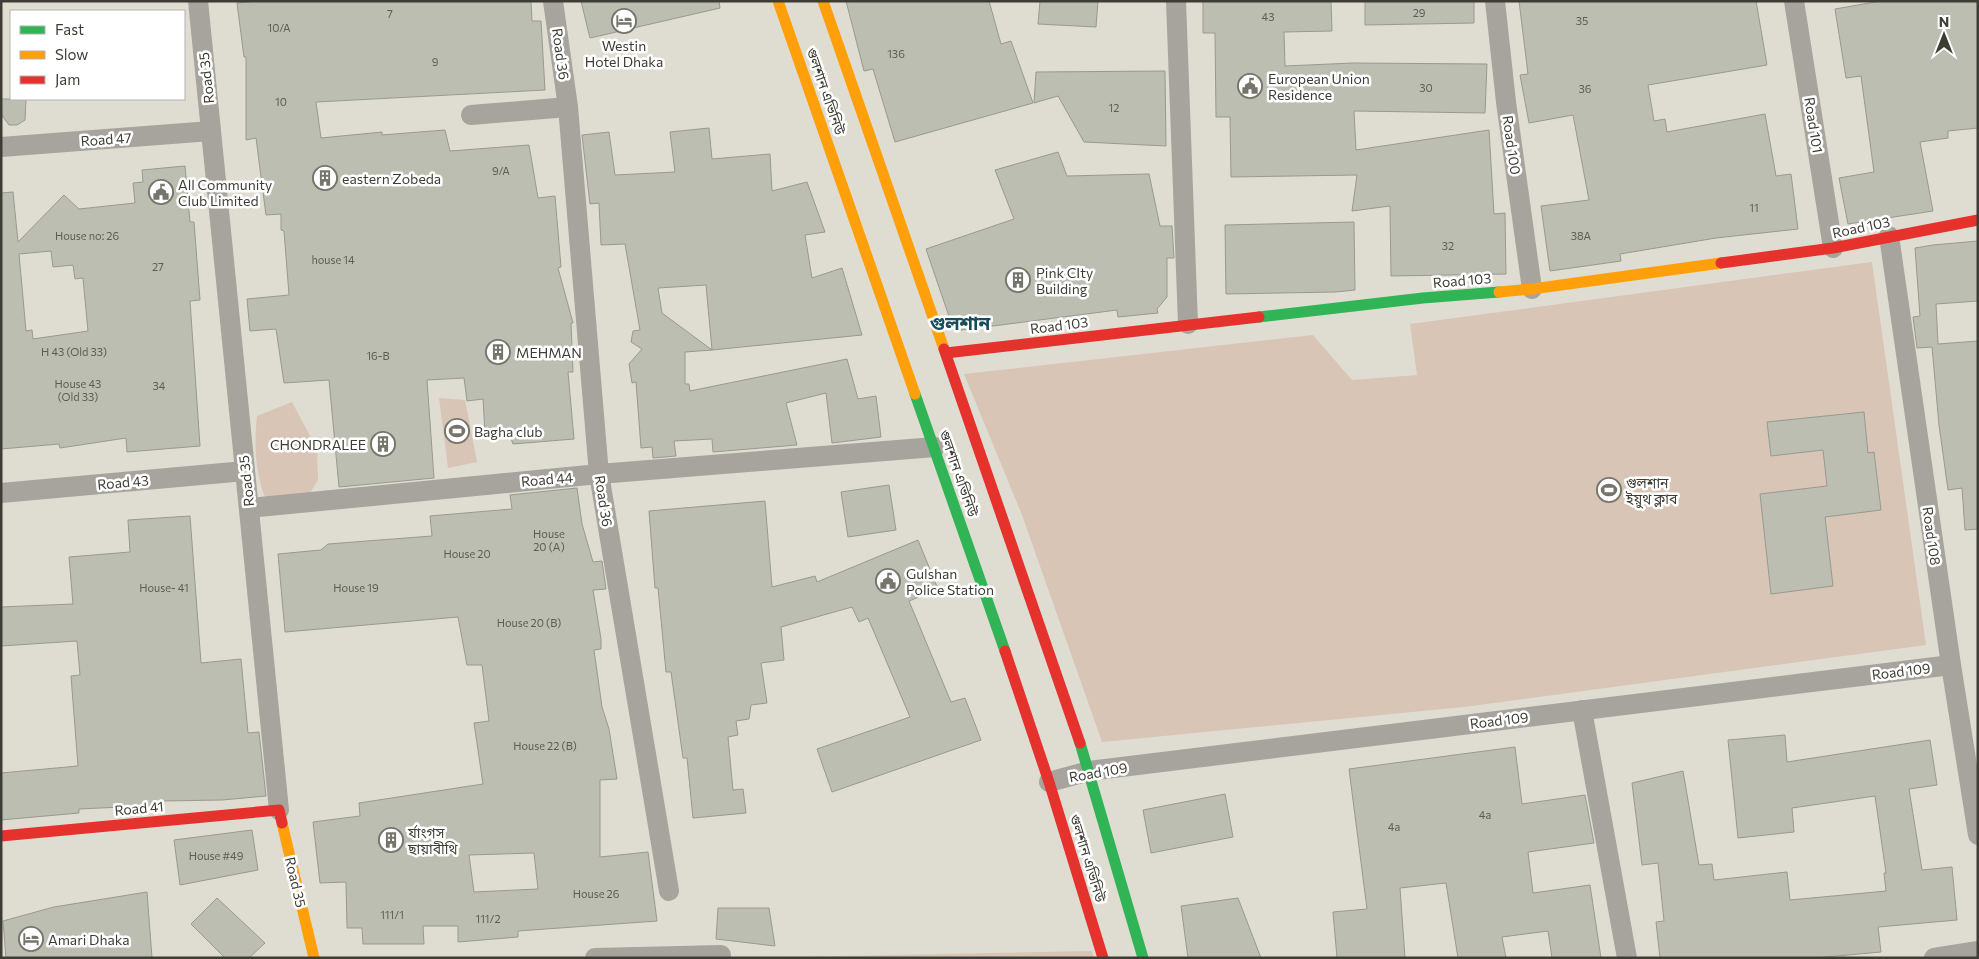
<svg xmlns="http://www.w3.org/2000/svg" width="1979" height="959" font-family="Commissioner,'Noto Sans Bengali',sans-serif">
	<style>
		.green { fill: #d8c5b6 }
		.building { fill: #bcbeb2; stroke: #999991; fill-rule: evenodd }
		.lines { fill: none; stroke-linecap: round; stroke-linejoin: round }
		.street { stroke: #a7a39d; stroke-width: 20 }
		.fast { stroke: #30b455; stroke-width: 11 }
		.slow { stroke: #ff9f0a; stroke-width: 11 }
		.jam { stroke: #e5322d; stroke-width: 11 }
		.labels { text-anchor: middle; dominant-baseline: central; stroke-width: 5; stroke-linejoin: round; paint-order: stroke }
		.number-label { font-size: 11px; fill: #5e5d54 }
		.poi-label { font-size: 14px; fill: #3e3d35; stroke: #fff; text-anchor: start }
		.street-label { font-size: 14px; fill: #3e3d35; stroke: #fff }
		.district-label { font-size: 19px; font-weight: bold; fill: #174c5b; stroke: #fff }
	</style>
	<rect width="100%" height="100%" fill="#dfddd2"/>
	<!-- green -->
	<g class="green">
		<path d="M 1872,262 L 1926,645 L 1464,707 L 1102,742 L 1022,515 L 964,374 L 1313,335 L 1352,380 L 1417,375 L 1410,324 Z"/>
		<path d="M 439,398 L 465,400 L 477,462 L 448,468 Z"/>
		<path d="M 292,402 L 317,449 L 318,480 L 307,498 L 267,502 C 255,476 254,444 257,416 Z"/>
		<path d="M 1092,951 L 1094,958 L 737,958 Z"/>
	</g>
	<!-- building -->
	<g class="building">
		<path d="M 258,1 L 531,1 L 532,21 L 541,21 L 545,90 L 316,102 L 321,138 L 382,132 L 382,135 L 445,130 L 450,151 L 529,145 L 538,198 L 555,196 L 561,267 L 558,268 L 573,323 L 571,323 L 573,372 L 568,372 L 574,439 L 513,444 L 509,433 L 485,432 L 483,399 L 467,401 L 464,378 L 427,380 L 434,478 L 339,487 L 329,380 L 284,383 L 276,329 L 250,331 L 247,299 L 289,295 L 284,231 L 281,230 L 281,214 L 266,215 L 256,138 L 246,140 L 246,57 L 244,57 L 237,3 Z"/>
		<path d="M 581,1 L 719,1 L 720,8 L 590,38 Z"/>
		<path d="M 846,1 L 989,1 L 1001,44 L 1011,41 L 1033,103 L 895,142 L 873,69 L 864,71 Z"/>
		<path d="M 1040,1 L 1098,1 L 1096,27 L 1038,24 Z"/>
		<path d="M 1203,1 L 1331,1 L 1332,31 L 1284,32 L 1285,66 L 1353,63 L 1487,64 L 1485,113 L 1354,111 L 1356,150 L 1489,130 L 1494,214 L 1505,213 L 1506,274 L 1391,276 L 1390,206 L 1352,211 L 1357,175 L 1231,177 L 1230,117 L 1216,117 L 1215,33 L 1203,33 Z"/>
		<path d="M 1365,1 L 1474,1 L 1474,23 L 1365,25 Z"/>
		<path d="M 1519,1 L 1756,1 L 1767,65 L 1648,85 L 1654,121 L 1665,119 L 1667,132 L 1765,114 L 1776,176 L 1791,174 L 1798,229 L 1716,238 L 1620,254 L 1621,261 L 1550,271 L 1541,206 L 1589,200 L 1573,115 L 1529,123 L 1520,75 L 1528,74 Z"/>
		<path d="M 1881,1 L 1978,1 L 1978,128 L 1948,131 L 1948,138 L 1920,142 L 1933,211 L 1848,224 L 1839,178 L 1874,172 L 1861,76 L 1846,78 L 1835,9 Z"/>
		<path d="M 1165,71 L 1166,146 L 1084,142 L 1058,96 L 1034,103 L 1036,72 Z"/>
		<path d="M 1,99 L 26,99 L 25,120 L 17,125 L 9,125 L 1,114 Z"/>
		<path d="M 709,128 L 712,159 L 770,154 L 772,191 L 807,182 L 825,232 L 805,235 L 812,278 L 842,268 L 862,335 L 712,350 L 706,285 L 658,288 L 662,313 L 712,350 L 685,352 L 685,384 L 689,384 L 690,391 L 847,359 L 858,399 L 876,396 L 881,437 L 832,443 L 826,393 L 786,403 L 797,445 L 713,452 L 712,439 L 674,441 L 676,456 L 653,458 L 652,447 L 641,448 L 636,382 L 632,383 L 629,364 L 642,349 L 631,342 L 633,331 L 640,330 L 625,244 L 601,245 L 599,203 L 590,204 L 582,135 L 609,132 L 615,175 L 675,172 L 670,132 Z"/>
		<path d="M 1058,152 L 1067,176 L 1149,174 L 1160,226 L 1172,226 L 1174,258 L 1167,258 L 1167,297 L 1157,309 L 1158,313 L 1118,317 L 1117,310 L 954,331 L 926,249 L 1014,219 L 995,170 Z"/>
		<path d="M 185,166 L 190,222 L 194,222 L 200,300 L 190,301 L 200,446 L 127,452 L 126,438 L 60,448 L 59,444 L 1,449 L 1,193 L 13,192 L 18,242 L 64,195 L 79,209 L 135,203 L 133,183 L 143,182 L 142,170 ZM 51,251 L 53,267 L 73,265 L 75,279 L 83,278 L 88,331 L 33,339 L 32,330 L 26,331 L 19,254 Z"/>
		<path d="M 1354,222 L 1355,290 L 1335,292 L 1226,294 L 1225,225 Z"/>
		<path d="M 1978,241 L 1978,301 L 1936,304 L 1938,344 L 1978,341 L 1978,529 L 1965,530 L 1962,488 L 1948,490 L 1939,425 L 1932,347 L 1917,348 L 1913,317 L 1920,316 L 1915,248 L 1933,245 Z"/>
		<path d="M 1864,412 L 1868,453 L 1874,452 L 1881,510 L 1825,517 L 1833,586 L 1771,594 L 1760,494 L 1827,486 L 1823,450 L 1771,456 L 1767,422 Z"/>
		<path d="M 889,485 L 896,530 L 848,537 L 841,492 Z"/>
		<path d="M 577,488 L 582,524 L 593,562 L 602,561 L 606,589 L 593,590 L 601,639 L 601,649 L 594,650 L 602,707 L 609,729 L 617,779 L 600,780 L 600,857 L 648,852 L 657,921 L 518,931 L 518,937 L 458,942 L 458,926 L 423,926 L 424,944 L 363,944 L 362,928 L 347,928 L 346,882 L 320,883 L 313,822 L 360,816 L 359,803 L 483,784 L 474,723 L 489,721 L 482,665 L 467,665 L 458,617 L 285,632 L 278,554 L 321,550 L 328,544 L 432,536 L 430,516 L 512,509 L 510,495 ZM 534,853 L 538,889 L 474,892 L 469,855 Z"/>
		<path d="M 765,501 L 772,587 L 815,576 L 817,582 L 918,540 L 938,589 L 909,601 L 951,702 L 965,698 L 981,740 L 832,792 L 817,749 L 910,717 L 868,618 L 859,622 L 852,607 L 781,627 L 784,660 L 761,663 L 767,703 L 751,705 L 749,719 L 736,721 L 738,735 L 728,737 L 733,790 L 743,789 L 746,813 L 693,818 L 687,758 L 683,758 L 671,672 L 666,672 L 658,588 L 655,588 L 649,511 Z"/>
		<path d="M 190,516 L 201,663 L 241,659 L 248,733 L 259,732 L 266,796 L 222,800 L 163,801 L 164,805 L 79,809 L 79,813 L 1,820 L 1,773 L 78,766 L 71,676 L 80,675 L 77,641 L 1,646 L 1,607 L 73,604 L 69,557 L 130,552 L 128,520 Z"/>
		<path d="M 1785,735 L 1787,762 L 1930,740 L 1937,785 L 1909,789 L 1922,870 L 1952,867 L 1957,920 L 1878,927 L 1881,952 L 1815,958 L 1660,958 L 1656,922 L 1664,921 L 1658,863 L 1642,865 L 1632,783 L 1683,771 L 1699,865 L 1712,864 L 1714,880 L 1787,872 L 1790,900 L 1886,891 L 1884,873 L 1886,873 L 1875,796 L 1792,808 L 1794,832 L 1738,838 L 1728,740 Z"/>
		<path d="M 1515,747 L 1522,804 L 1585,795 L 1594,843 L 1528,852 L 1533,893 L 1590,885 L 1601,958 L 1552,958 L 1548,931 L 1502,937 L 1506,958 L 1458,958 L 1446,883 L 1400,888 L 1405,958 L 1337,958 L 1333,912 L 1367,909 L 1349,769 Z"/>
		<path d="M 1225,794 L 1233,837 L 1151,853 L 1143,810 Z"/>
		<path d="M 252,830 L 258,870 L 180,885 L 174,840 Z"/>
		<path d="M 147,892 L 152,958 L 6,958 L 3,921 L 54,907 Z"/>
		<path d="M 217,898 L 265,943 L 249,958 L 225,958 L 191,924 Z"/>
		<path d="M 1238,898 L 1261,958 L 1188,958 L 1181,906 Z"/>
		<path d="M 718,908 L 769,908 L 775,946 L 716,939 Z"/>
	</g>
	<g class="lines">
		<!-- street -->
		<g class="street">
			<path d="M 198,1 L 279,810"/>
			<path d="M 553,1 L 568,107 L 599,474 L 669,891"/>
			<path d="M 1176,1 L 1188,324"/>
			<path d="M 1495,1 L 1506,102 L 1532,289"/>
			<path d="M 1794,1 L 1833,248"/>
			<path d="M 471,115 L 568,107"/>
			<path d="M 1,147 L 211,131"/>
			<path d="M 1889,236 L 1951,665 L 1978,835"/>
			<path d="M 1,493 L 245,471"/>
			<path d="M 249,508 L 599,474 L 935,447"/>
			<path d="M 1582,710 L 1627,958"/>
			<path d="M 1049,782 L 1089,771 L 1951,665"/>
			<path d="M 595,958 L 721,955"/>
			<path d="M 1934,958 L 1978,951"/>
		</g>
		<!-- fast -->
		<g class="fast">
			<path d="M 1259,317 L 1423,298 L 1499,292"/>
			<path d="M 915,394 L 1005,651"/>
			<path d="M 1080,743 L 1143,958"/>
		</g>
		<!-- slow -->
		<g class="slow">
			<path d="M 778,1 L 915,394"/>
			<path d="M 823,1 L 944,349"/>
			<path d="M 1499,292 L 1532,289 L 1721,263"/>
			<path d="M 282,823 L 314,958"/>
		</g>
		<!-- jam -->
		<g class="jam">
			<path d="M 1721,263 L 1833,248 L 1978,220"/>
			<path d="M 944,349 L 1080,743"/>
			<path d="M 946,353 L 1259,317"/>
			<path d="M 1005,651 L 1049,782 L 1103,958"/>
			<path d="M 1,836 L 279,810 L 282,823"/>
		</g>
	</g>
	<!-- icons -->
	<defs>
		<symbol id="hotel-ring" viewBox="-11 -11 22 22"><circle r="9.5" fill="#fff" stroke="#76756c" stroke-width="1.5"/><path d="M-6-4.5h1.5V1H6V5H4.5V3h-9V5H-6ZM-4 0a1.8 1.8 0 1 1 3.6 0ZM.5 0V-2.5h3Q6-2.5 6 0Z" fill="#76756c"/></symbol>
		<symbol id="civic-ring" viewBox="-11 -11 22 22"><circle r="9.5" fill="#fff" stroke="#76756c" stroke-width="1.5"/><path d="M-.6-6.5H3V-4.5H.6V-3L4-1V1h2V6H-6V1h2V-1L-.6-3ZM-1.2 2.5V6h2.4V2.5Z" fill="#76756c"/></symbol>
		<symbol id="building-ring" viewBox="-11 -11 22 22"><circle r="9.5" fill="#fff" stroke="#76756c" stroke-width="1.5"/><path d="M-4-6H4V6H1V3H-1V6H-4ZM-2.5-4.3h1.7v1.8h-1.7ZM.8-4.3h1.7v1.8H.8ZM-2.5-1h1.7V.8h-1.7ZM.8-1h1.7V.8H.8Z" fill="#76756c"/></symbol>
		<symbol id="stadium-ring" viewBox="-11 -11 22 22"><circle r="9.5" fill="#fff" stroke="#76756c" stroke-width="1.5"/><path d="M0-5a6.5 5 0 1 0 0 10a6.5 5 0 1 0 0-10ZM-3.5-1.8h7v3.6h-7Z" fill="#76756c"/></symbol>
	</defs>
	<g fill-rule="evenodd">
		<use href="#hotel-ring" x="610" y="7" width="28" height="28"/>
		<use href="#civic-ring" x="1236" y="72" width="28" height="28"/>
		<use href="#building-ring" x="311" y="164" width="28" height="28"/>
		<use href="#civic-ring" x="147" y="178" width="28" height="28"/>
		<use href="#building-ring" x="1004" y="266" width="28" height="28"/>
		<use href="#building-ring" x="484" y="338" width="28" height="28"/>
		<use href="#stadium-ring" x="443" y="417" width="28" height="28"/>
		<use href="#building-ring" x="369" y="430" width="28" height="28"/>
		<use href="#stadium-ring" x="1595" y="476" width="28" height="28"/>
		<use href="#civic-ring" x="874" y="567" width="28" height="28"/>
		<use href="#building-ring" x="377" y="826" width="28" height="28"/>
		<use href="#hotel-ring" x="17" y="925" width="28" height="28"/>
	</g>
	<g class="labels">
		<!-- number labels -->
		<g class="number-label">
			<text x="1419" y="12">29</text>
			<text x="390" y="13">7</text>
			<text x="1268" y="16">43</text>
			<text x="1582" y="20">35</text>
			<text x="279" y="27">10/A</text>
			<text x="896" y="53">136</text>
			<text x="435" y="61">9</text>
			<text x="1426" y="87">30</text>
			<text x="1585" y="88">36</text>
			<text x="281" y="101">10</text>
			<text x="1114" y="107">12</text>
			<text x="501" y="170">9/A</text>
			<text x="1754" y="207">11</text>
			<text x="87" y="235">House no: 26</text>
			<text x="1581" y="235">38A</text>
			<text x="1448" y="245">32</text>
			<text x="333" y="259">house 14</text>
			<text x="158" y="266">27</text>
			<text x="74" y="351">H 43 (Old 33)</text>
			<text x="378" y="355">16-B</text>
			<text x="78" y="383">House 43<tspan x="78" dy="13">(Old 33)</tspan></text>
			<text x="159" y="385">34</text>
			<text x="549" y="533">House<tspan x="549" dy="13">20 (A)</tspan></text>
			<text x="467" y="553">House 20</text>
			<text x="164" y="587">House- 41</text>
			<text x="356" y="587">House 19</text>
			<text x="529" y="622">House 20 (B)</text>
			<text x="545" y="745">House 22 (B)</text>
			<text x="1485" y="814">4a</text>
			<text x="1394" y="826">4a</text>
			<text x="216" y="855">House #49</text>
			<text x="596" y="893">House 26</text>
			<text x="392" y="914">111/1</text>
			<text x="488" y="918">111/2</text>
		</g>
		<!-- poi labels -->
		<g class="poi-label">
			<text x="624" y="45" text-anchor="middle">Westin<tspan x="624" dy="16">Hotel Dhaka</tspan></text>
			<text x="1268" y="78">European Union<tspan x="1268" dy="16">Residence</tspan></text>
			<text x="342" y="178">eastern Zobeda</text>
			<text x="178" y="184">All Community<tspan x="178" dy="16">Club Limited</tspan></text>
			<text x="1036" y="272">Pink CIty<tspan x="1036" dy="16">Building</tspan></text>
			<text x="516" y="352">MEHMAN</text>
			<text x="474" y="431">Bagha club</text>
			<text x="366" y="444" text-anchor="end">CHONDRALEE</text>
			<text x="1626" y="482">গুলশান<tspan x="1626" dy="16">ইয়ুথ ক্লাব</tspan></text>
			<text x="906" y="573">Gulshan<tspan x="906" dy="16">Police Station</tspan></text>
			<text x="408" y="832">র্যাংগস<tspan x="408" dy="16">ছায়াবীথি</tspan></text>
			<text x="48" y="939">Amari Dhaka</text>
		</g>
		<!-- street labels -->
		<g class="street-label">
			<text transform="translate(561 54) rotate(82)">Road 36</text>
			<text transform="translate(206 78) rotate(-96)">Road 35</text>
			<text transform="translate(826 91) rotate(71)">গুলশান এভিনিউ</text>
			<text transform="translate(1814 125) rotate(81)">Road 101</text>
			<text transform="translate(106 139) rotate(-4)">Road 47</text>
			<text transform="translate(1512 145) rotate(82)">Road 100</text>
			<text transform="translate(1861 227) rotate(-12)">Road 103</text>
			<text transform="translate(1462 280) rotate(-5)">Road 103</text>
			<text transform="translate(1059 325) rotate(-7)">Road 103</text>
			<text transform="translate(959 473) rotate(71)">গুলশান এভিনিউ</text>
			<text transform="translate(547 479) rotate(-5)">Road 44</text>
			<text transform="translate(246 481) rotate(-96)">Road 35</text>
			<text transform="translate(123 482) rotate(-5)">Road 43</text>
			<text transform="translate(604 501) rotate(81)">Road 36</text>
			<text transform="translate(1932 536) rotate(82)">Road 108</text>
			<text transform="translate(1901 671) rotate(-7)">Road 109</text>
			<text transform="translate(1499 720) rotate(-7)">Road 109</text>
			<text transform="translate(1098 772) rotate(-10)">Road 109</text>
			<text transform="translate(139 808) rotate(-5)">Road 41</text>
			<text transform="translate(1088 858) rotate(73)">গুলশান এভিনিউ</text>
			<text transform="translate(296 882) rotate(77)">Road 35</text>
		</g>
		<!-- district labels -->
		<g class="district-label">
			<text x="960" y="322">গুলশান</text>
		</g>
	</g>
	<!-- border -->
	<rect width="1979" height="959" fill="none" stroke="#3e3d35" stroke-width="5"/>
	<!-- legend -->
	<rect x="10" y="10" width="175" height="90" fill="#ffffff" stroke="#b2b1ae"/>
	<rect x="20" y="26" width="25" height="8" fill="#30b455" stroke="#b2b1ae"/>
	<text x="55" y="35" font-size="15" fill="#3e3d35">Fast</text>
	<rect x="20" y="51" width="25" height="8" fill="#ff9f0a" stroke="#b2b1ae"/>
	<text x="55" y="60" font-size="15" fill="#3e3d35">Slow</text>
	<rect x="20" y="76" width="25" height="8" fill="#e5322d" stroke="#b2b1ae"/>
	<text x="55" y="85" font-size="15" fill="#3e3d35">Jam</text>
	<!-- north arrow -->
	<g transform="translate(1944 35)" stroke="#ffffff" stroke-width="4" paint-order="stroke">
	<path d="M0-4L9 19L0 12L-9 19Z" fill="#3e3d35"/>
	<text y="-8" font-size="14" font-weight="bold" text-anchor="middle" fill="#3e3d35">N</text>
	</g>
</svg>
